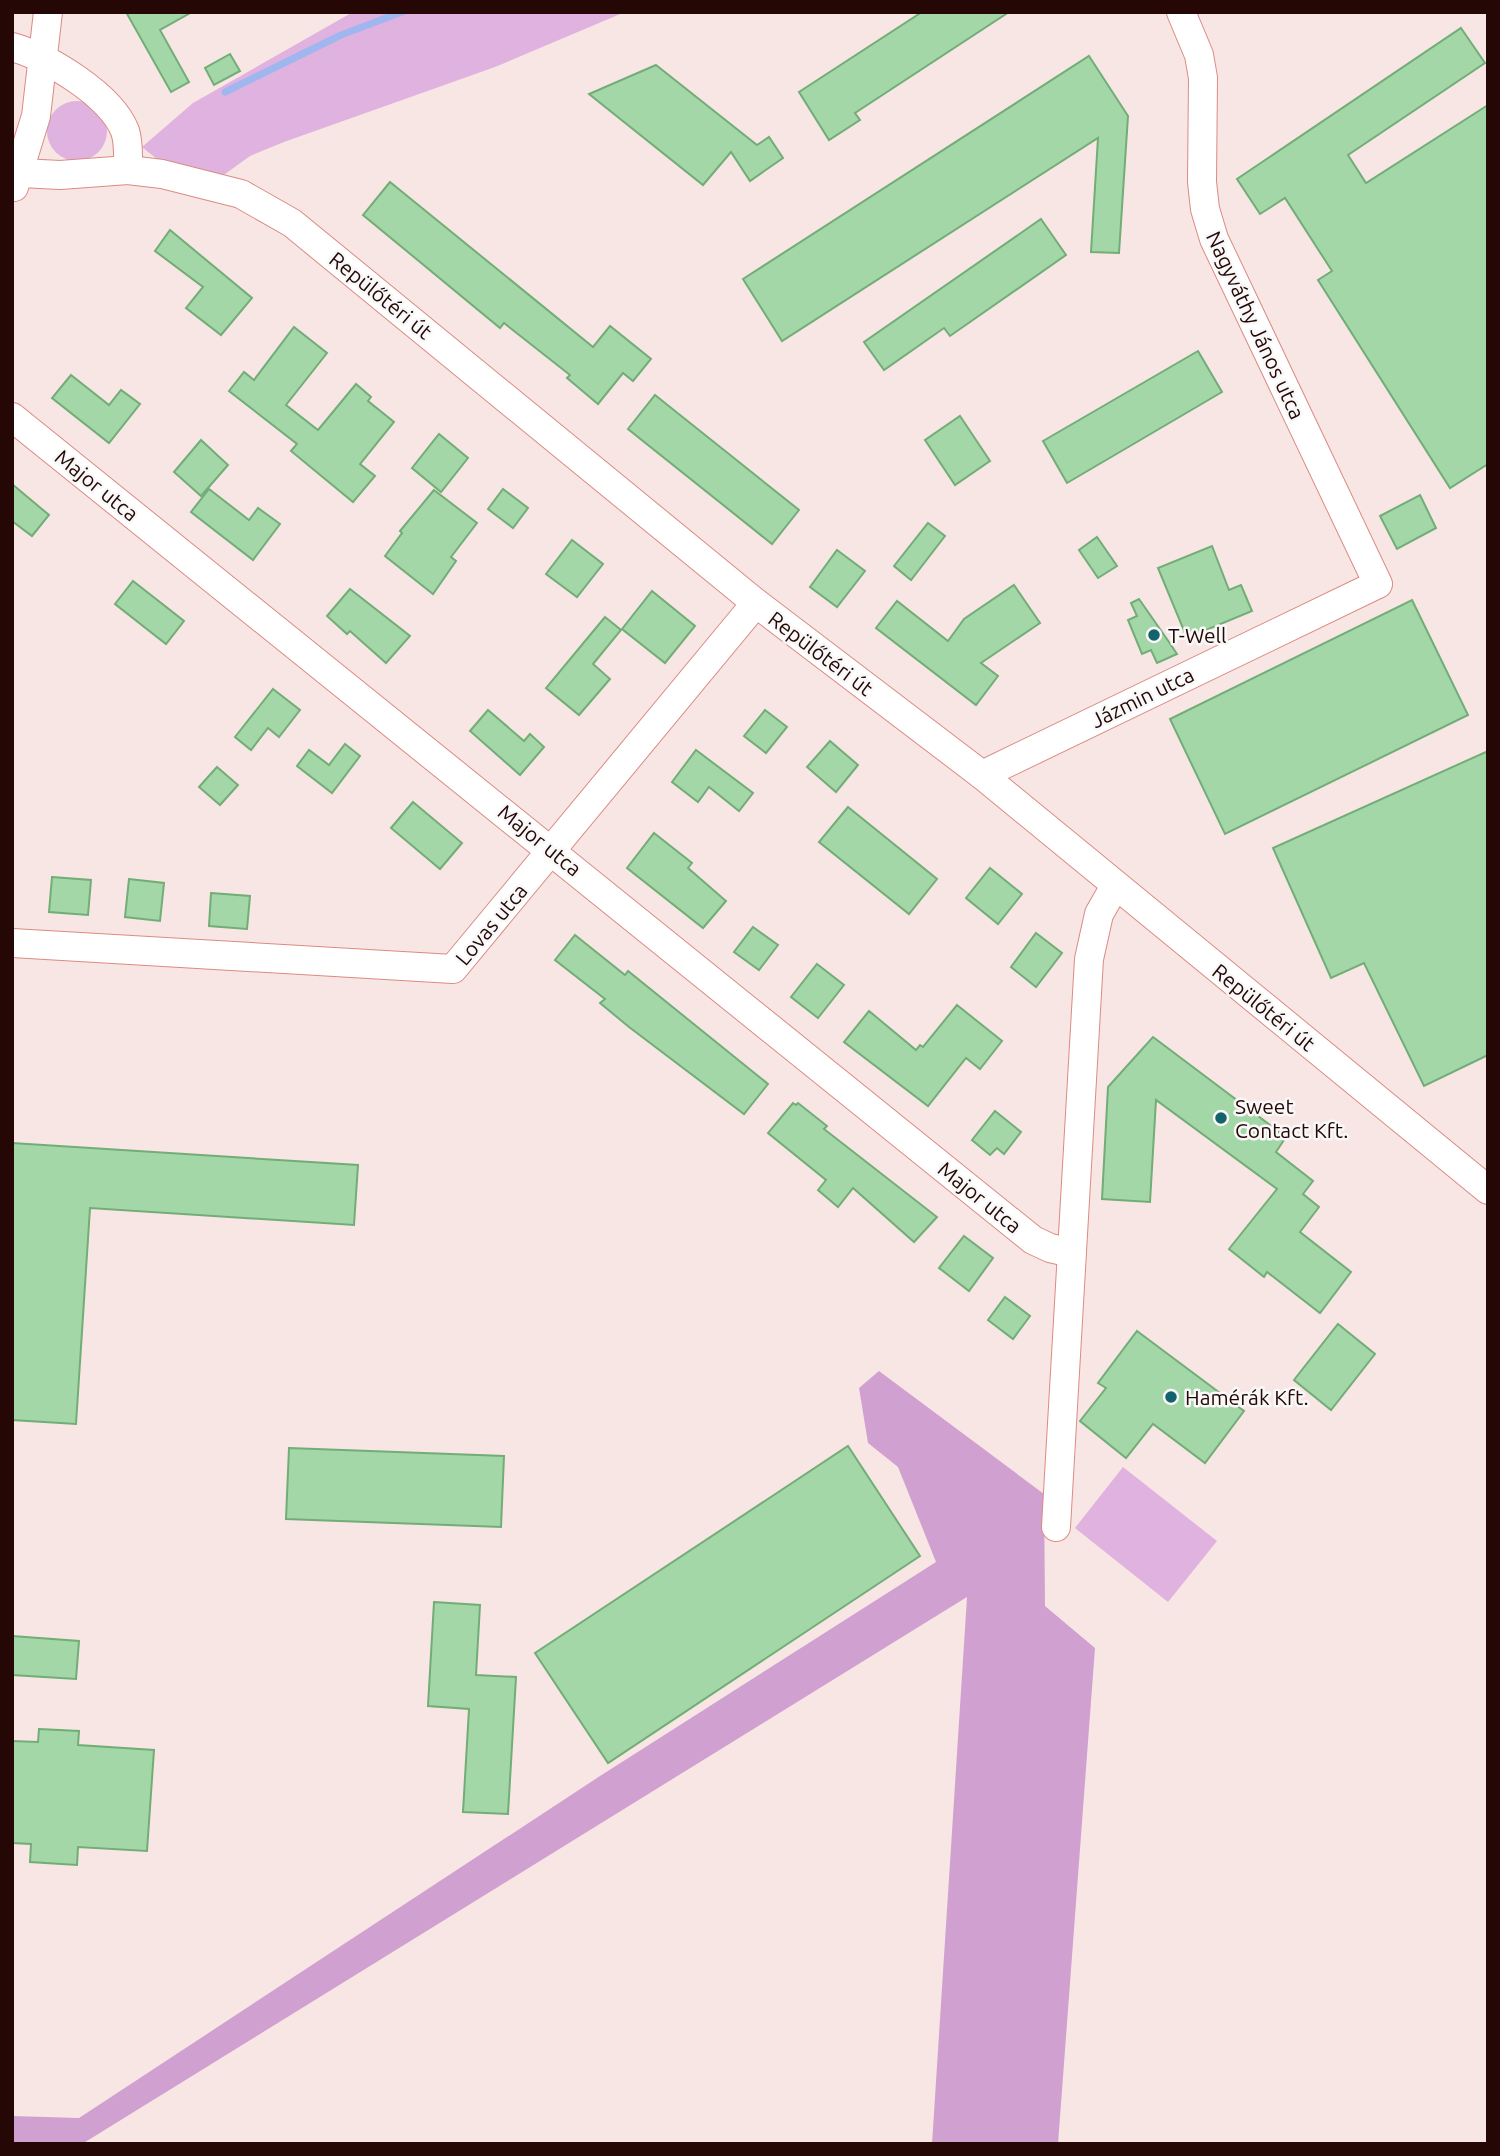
<svg xmlns="http://www.w3.org/2000/svg" width="1500" height="2156" font-family="Ubuntu,sans-serif">
	<style>
		.green { fill: #e0b2df }
		.forest { fill: #d0a1d0 }
		.lines { fill: none; stroke-linecap: round; stroke-linejoin: round }
		.stream { stroke: #9fb6ee; stroke-width: 7 }
		.building { fill: #a4d7a8; stroke: #72ad77; stroke-width: 2 }
		.minor-casing { stroke: #db8b82; stroke-width: 30 }
		.minor { stroke: #fff; stroke-width: 28 }
		.poi-dot { fill: #14626b; stroke: #f8f8f8; stroke-width: 2.5 }
		.labels { text-anchor: middle; dominant-baseline: central; stroke-width: 5; stroke-linejoin: round; paint-order: stroke }
		.street-label { font-size: 21px; fill: #250806; stroke: #f8f8f8 }
		.poi-label { font-size: 21px; fill: #250806; stroke: #f8f8f8; text-anchor: start }
	</style>
	<rect width="100%" height="100%" fill="#f8e6e4"/>
	<!-- green -->
	<g class="green">
		<path d="M 353,12 L 625,12 L 495,67 L 284,142 L 250,156 L 221,177 L 157,159 L 142,147 L 193,103 Z"/>
		<circle cx="77" cy="131" r="30"/>
		<path d="M 1123,1467 L 1217,1541 L 1168,1602 L 1075,1528 Z"/>
	</g>
	<!-- forest -->
	<path class="forest" d="M 879,1371 L 1044,1494 L 1045,1606 L 1095,1648 L 1058,2144 L 932,2144 L 967,1597 L 82,2144 L 12,2144 L 12,2116 L 79,2118 L 600,1776 L 936,1562 L 898,1467 L 868,1443 L 859,1388 Z"/>
	<g class="lines">
		<!-- stream -->
		<path class="stream" d="M 225,92 L 341,35 L 402,12"/>
	</g>
	<!-- building -->
	<g class="building">
		<path d="M 126,12 L 192,12 L 160,30 L 189,82 L 171,92 Z"/>
		<path d="M 922,12 L 1009,12 L 855,113 L 860,120 L 829,140 L 799,92 Z"/>
		<path d="M 1461,28 L 1485,63 L 1348,155 L 1366,183 L 1488,105 L 1488,464 L 1450,488 L 1318,280 L 1332,271 L 1285,198 L 1260,214 L 1237,179 Z"/>
		<path d="M 230,54 L 240,71 L 214,85 L 205,68 Z"/>
		<path d="M 1089,56 L 1128,116 L 1119,253 L 1091,252 L 1098,138 L 782,341 L 743,279 Z"/>
		<path d="M 656,65 L 757,145 L 769,137 L 783,158 L 750,181 L 731,152 L 703,185 L 589,94 Z"/>
		<path d="M 390,182 L 593,347 L 610,326 L 651,359 L 633,381 L 623,373 L 598,404 L 567,378 L 570,375 L 504,323 L 500,328 L 363,215 Z"/>
		<path d="M 1041,219 L 1066,255 L 950,336 L 944,328 L 884,370 L 864,342 Z"/>
		<path d="M 170,230 L 252,298 L 221,335 L 186,308 L 203,287 L 155,251 Z"/>
		<path d="M 294,327 L 327,353 L 286,405 L 318,430 L 356,384 L 371,397 L 368,401 L 394,422 L 360,464 L 375,476 L 353,502 L 291,451 L 297,444 L 229,391 L 244,372 L 254,380 Z"/>
		<path d="M 1198,351 L 1222,392 L 1067,483 L 1043,441 Z"/>
		<path d="M 71,375 L 109,405 L 121,390 L 140,404 L 109,443 L 52,398 Z"/>
		<path d="M 655,395 L 799,510 L 772,544 L 628,429 Z"/>
		<path d="M 960,416 L 990,461 L 955,485 L 925,440 Z"/>
		<path d="M 439,434 L 468,458 L 441,492 L 412,468 Z"/>
		<path d="M 201,440 L 228,465 L 201,496 L 174,472 Z"/>
		<path d="M 12,484 L 49,515 L 32,536 L 12,521 Z"/>
		<path d="M 209,489 L 249,520 L 258,508 L 280,524 L 253,560 L 191,512 Z"/>
		<path d="M 503,489 L 528,508 L 513,528 L 488,509 Z"/>
		<path d="M 434,490 L 477,523 L 451,557 L 456,561 L 433,594 L 385,556 L 402,533 L 400,531 Z"/>
		<path d="M 1420,495 L 1436,528 L 1397,549 L 1380,516 Z"/>
		<path d="M 928,523 L 945,536 L 911,580 L 894,566 Z"/>
		<path d="M 1097,537 L 1117,566 L 1098,578 L 1079,550 Z"/>
		<path d="M 572,540 L 603,564 L 577,597 L 546,574 Z"/>
		<path d="M 1212,546 L 1229,590 L 1241,585 L 1252,611 L 1187,638 L 1158,568 Z"/>
		<path d="M 837,550 L 865,571 L 837,607 L 810,587 Z"/>
		<path d="M 133,581 L 184,621 L 166,644 L 115,604 Z"/>
		<path d="M 1014,585 L 1040,623 L 981,663 L 998,676 L 976,705 L 876,628 L 897,601 L 948,641 L 964,619 Z"/>
		<path d="M 350,589 L 410,636 L 386,663 L 350,631 L 347,634 L 327,616 Z"/>
		<path d="M 652,591 L 695,626 L 665,663 L 622,629 Z"/>
		<path d="M 1139,599 L 1169,642 L 1177,654 L 1157,663 L 1151,650 L 1142,654 L 1128,620 L 1137,616 L 1131,603 Z"/>
		<path d="M 1412,600 L 1468,715 L 1225,834 L 1170,719 Z"/>
		<path d="M 605,617 L 621,630 L 593,664 L 610,679 L 579,715 L 546,688 Z"/>
		<path d="M 273,689 L 300,710 L 279,737 L 268,728 L 251,750 L 235,737 Z"/>
		<path d="M 488,710 L 524,741 L 530,734 L 544,747 L 520,775 L 470,731 Z"/>
		<path d="M 765,710 L 787,727 L 766,753 L 744,736 Z"/>
		<path d="M 830,741 L 858,765 L 836,792 L 807,767 Z"/>
		<path d="M 345,744 L 360,756 L 332,793 L 297,766 L 309,750 L 329,765 Z"/>
		<path d="M 696,750 L 753,793 L 739,811 L 709,787 L 698,802 L 672,782 Z"/>
		<path d="M 1488,751 L 1488,1055 L 1424,1086 L 1364,963 L 1331,978 L 1273,848 Z"/>
		<path d="M 217,767 L 238,785 L 220,805 L 199,787 Z"/>
		<path d="M 413,802 L 462,843 L 440,869 L 391,828 Z"/>
		<path d="M 848,807 L 937,879 L 909,914 L 819,842 Z"/>
		<path d="M 654,833 L 692,863 L 688,868 L 726,901 L 703,928 L 627,868 Z"/>
		<path d="M 990,868 L 1022,894 L 998,924 L 966,898 Z"/>
		<path d="M 52,877 L 91,880 L 88,915 L 49,912 Z"/>
		<path d="M 129,879 L 164,883 L 160,921 L 125,917 Z"/>
		<path d="M 211,893 L 250,896 L 247,929 L 209,926 Z"/>
		<path d="M 753,927 L 778,945 L 759,970 L 734,952 Z"/>
		<path d="M 1036,933 L 1062,953 L 1036,987 L 1011,967 Z"/>
		<path d="M 575,935 L 625,975 L 628,971 L 768,1084 L 744,1114 L 629,1027 L 600,1003 L 605,999 L 555,960 Z"/>
		<path d="M 817,964 L 844,985 L 818,1018 L 791,997 Z"/>
		<path d="M 957,1005 L 1002,1041 L 980,1069 L 966,1058 L 928,1106 L 844,1042 L 869,1011 L 916,1050 L 920,1045 L 923,1047 Z"/>
		<path d="M 1153,1037 L 1286,1137 L 1276,1152 L 1313,1181 L 1303,1194 L 1319,1207 L 1300,1232 L 1351,1272 L 1320,1313 L 1267,1272 L 1264,1277 L 1229,1249 L 1277,1189 L 1156,1100 L 1150,1202 L 1102,1199 L 1108,1087 Z"/>
		<path d="M 793,1103 L 796,1105 L 798,1103 L 827,1126 L 824,1129 L 937,1217 L 914,1242 L 853,1188 L 838,1207 L 818,1190 L 826,1180 L 768,1133 Z"/>
		<path d="M 995,1111 L 1021,1132 L 1004,1154 L 997,1148 L 990,1155 L 972,1140 Z"/>
		<path d="M 12,1143 L 358,1165 L 354,1225 L 90,1208 L 76,1424 L 12,1420 Z"/>
		<path d="M 964,1236 L 993,1258 L 969,1291 L 939,1268 Z"/>
		<path d="M 1005,1297 L 1030,1316 L 1013,1339 L 988,1320 Z"/>
		<path d="M 1338,1324 L 1375,1354 L 1331,1410 L 1294,1380 Z"/>
		<path d="M 1137,1331 L 1244,1411 L 1205,1463 L 1153,1424 L 1126,1458 L 1080,1421 L 1106,1388 L 1098,1383 Z"/>
		<path d="M 848,1446 L 920,1556 L 608,1763 L 535,1653 Z"/>
		<path d="M 289,1448 L 504,1456 L 501,1527 L 286,1519 Z"/>
		<path d="M 434,1602 L 480,1605 L 476,1675 L 516,1677 L 508,1814 L 463,1812 L 469,1709 L 428,1706 Z"/>
		<path d="M 12,1636 L 79,1641 L 76,1679 L 12,1675 Z"/>
		<path d="M 39,1729 L 79,1731 L 78,1745 L 154,1750 L 147,1851 L 78,1847 L 77,1865 L 30,1862 L 31,1844 L 12,1843 L 12,1741 L 38,1742 Z"/>
	</g>
	<g class="lines">
		<defs>
			<g id="minor">
				<path d="M 12,47 C 48,57 111,95 125,131 C 129,142 128,158 128,170"/>
				<path d="M 21,173 L 60,175 L 128,170 L 162,174 L 241,194 L 292,223 L 756,603 L 982,775 L 1488,1190"/>
				<path d="M 14,187 L 36,116 L 48,12"/>
				<path d="M 12,417 L 1033,1240 L 1050,1248 L 1072,1253"/>
				<path d="M 982,775 L 1378,584 L 1214,239 L 1205,209 L 1202,182 L 1203,78 L 1199,55 L 1181,12"/>
				<path d="M 12,943 L 453,969 L 756,603"/>
				<path d="M 1056,1527 L 1089,959 L 1099,914 L 1115,886"/>
			</g>
		</defs>
		<!-- minor casing -->
		<use href="#minor" class="minor-casing"/>
		<!-- minor -->
		<use href="#minor" class="minor"/>
	</g>
	<!-- markers -->
	<g class="poi-dot">
		<circle cx="1154" cy="635" r="7"/>
		<circle cx="1221" cy="1118" r="7"/>
		<circle cx="1171" cy="1397" r="7"/>
	</g>
	<g class="labels">
		<!-- street labels -->
		<g class="street-label">
			<text transform="translate(381 295) rotate(39)">Repülőtéri út</text>
			<text transform="translate(1256 325) rotate(65)">Nagyváthy János utca</text>
			<text transform="translate(97 485) rotate(39)">Major utca</text>
			<text transform="translate(821 653) rotate(37)">Repülőtéri út</text>
			<text transform="translate(1142 697) rotate(-26)">Jázmin utca</text>
			<text transform="translate(540 840) rotate(39)">Major utca</text>
			<text transform="translate(491 924) rotate(-50)">Lovas utca</text>
			<text transform="translate(1264 1007) rotate(39)">Repülőtéri út</text>
			<text transform="translate(980 1197) rotate(39)">Major utca</text>
		</g>
		<!-- poi labels -->
		<g class="poi-label">
			<text x="1168" y="635">T-Well</text>
			<text x="1235" y="1106">Sweet<tspan x="1235" dy="24">Contact Kft.</tspan></text>
			<text x="1185" y="1397">Hamérák Kft.</text>
		</g>
	</g>
	<!-- border -->
	<rect width="1500" height="2156" fill="none" stroke="#250806" stroke-width="28"/>
</svg>
